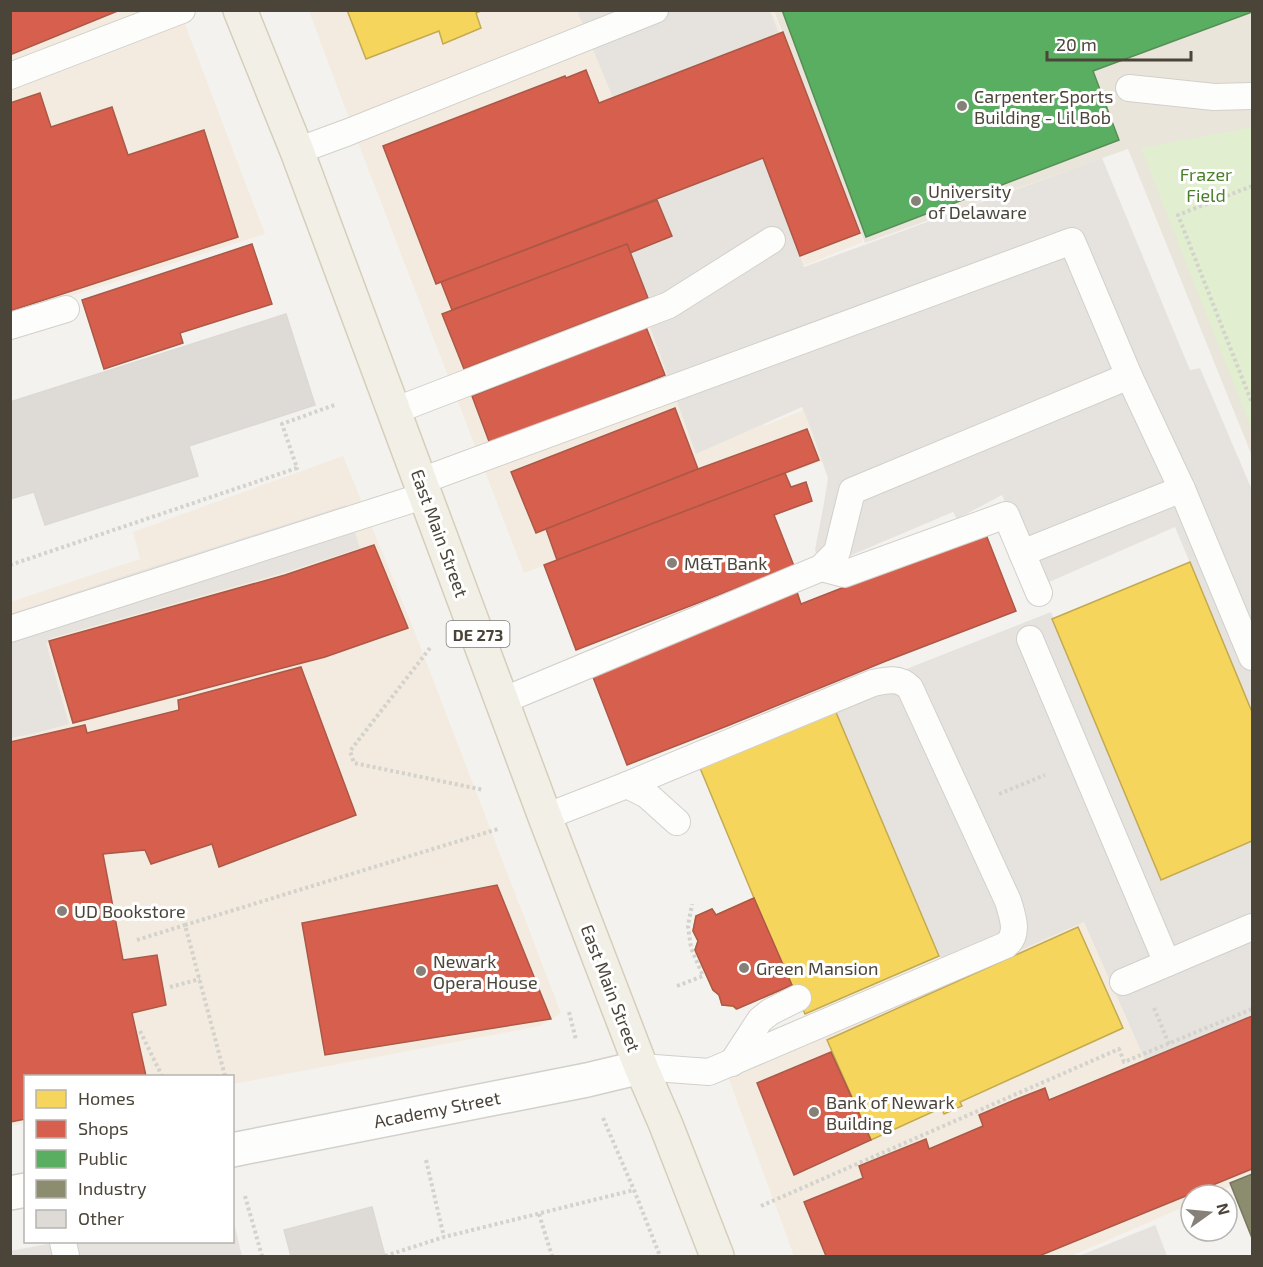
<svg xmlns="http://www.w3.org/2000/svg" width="1263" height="1267" font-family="'Exo 2',sans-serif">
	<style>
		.commercial { fill: #f3ebdf }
		.education { fill: #eae5da }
		.green { fill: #e1eecf }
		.parking { fill: #e6e3df }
		.homes { fill: #f6d55c; stroke: #c3aa52; stroke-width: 1.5 }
		.shops { fill: #d6604d; stroke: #ac5847; stroke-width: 1.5 }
		.public { fill: #5aae61; stroke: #568e55; stroke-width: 1.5 }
		.industry { fill: #8c8c6e; stroke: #78765e; stroke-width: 1.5 }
		.building { fill: #dedbd6; stroke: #dcd9d4; stroke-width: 1.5 }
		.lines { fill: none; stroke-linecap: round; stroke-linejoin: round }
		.service-casing { stroke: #d2d0cb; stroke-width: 28 }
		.minor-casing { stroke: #d2d0cb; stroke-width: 36 }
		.primary-casing { stroke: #d6cebb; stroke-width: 36 }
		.path { stroke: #d3d2cc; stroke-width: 4; stroke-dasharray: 3 3; stroke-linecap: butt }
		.service { stroke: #fdfdfc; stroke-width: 26 }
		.minor { stroke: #fdfdfc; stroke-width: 33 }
		.primary { stroke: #f2efe6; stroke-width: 33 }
		.poi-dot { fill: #868178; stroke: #fff; stroke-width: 2 }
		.labels { text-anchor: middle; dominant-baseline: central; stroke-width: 6; stroke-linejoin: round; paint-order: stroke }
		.shield { fill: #fff; stroke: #817c74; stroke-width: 1.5 }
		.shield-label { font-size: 16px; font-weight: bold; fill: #4b4439 }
		.poi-label { font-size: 18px; fill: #4b4439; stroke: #fff; text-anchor: start }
		.park-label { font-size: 18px; fill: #4a7f2a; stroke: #fff }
		.street-label { font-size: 18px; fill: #4b4439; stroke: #fff }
	</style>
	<rect width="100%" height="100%" fill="#f4f2ee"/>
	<!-- commercial -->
	<g class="commercial">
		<path d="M 11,11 L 180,11 L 265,234 L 11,315 Z"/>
		<path d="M 309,11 L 773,11 L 863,242 L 713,302 L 764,426 L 806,409 L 828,459 L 524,573 L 362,153 Z"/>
		<path d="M 343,456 L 414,630 L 561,1013 L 540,1026 L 233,1084 L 232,1076 L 26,1076 L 25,1123 L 11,1126 L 10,602 L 140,559 L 133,532 Z"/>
		<path d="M 1086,921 L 1252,996 L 1252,1177 L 1211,1195 L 1191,1195 L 1191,1204 L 1071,1256 L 794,1256 L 727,1074 Z"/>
	</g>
	<!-- education -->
	<path class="education" d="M 774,11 L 1252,11 L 1252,456 L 1128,149 L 865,243 Z"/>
	<!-- green -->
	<path class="green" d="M 1252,127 L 1252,431 L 1141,148 Z"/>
	<!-- parking -->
	<g class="parking">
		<path d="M 583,10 L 770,11 L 779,34 L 613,98 L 578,13 Z"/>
		<path d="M 763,158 L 804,267 L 1102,158 L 1190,370 L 1200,368 L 1252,490 L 1252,712 L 1175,527 L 1040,586 L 1002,495 L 957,519 L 953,512 L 821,568 L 815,550 L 824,503 L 828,478 L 811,429 L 802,407 L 696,454 L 649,324 L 656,321 L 630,253 L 672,236 L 657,200 Z"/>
		<path d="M 346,505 L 360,548 L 286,572 L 51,638 L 46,643 L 69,724 L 36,733 L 11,738 L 10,614 L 118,578 Z"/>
		<path d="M 1051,612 L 1161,879 L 1252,841 L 1252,1016 L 1145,1060 L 1084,922 L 950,981 L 830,699 Z"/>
		<path d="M 233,1219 L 242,1256 L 11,1256 L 10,1251 L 59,1242 L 232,1242 Z"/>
		<path d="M 1155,1224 L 1167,1256 L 1079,1256 L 1155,1225 Z"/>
	</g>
	<!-- homes -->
	<g class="homes">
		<path d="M 347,10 L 483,10 L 476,13 L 481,28 L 443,44 L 439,31 L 366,59 Z"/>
		<path d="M 1190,562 L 1252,712 L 1252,841 L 1161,880 L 1052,619 Z"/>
		<path d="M 835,710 L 939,956 L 805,1014 L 792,985 L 736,1009 L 733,1006 L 722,1005 L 719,995 L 713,990 L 695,950 L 698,941 L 693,931 L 696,916 L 712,909 L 716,915 L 754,898 L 700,768 Z"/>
		<path d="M 1078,927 L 1123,1028 L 960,1102 L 962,1106 L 944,1114 L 941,1108 L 871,1140 L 827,1040 Z"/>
	</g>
	<!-- shops -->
	<g class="shops">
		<path d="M 10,10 L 120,10 L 10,55 Z"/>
		<path d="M 783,32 L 860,233 L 800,256 L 763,158 L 436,284 L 383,146 L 565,76 L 566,78 L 586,70 L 599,103 Z"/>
		<path d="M 40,93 L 51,127 L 112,107 L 128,155 L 204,130 L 238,237 L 10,311 L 10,103 Z"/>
		<path d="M 657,200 L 672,236 L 630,253 L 627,244 L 452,310 L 441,282 Z"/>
		<path d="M 252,244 L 272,304 L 180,333 L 183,343 L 104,369 L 82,300 Z"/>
		<path d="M 627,244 L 648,298 L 464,369 L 442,314 Z"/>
		<path d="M 646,327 L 665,375 L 490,444 L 472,396 Z"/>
		<path d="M 675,408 L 698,469 L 536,533 L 511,472 Z"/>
		<path d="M 807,429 L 819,460 L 557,560 L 546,529 L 698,469 Z"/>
		<path d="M 785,473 L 791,487 L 806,482 L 812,501 L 774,515 L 794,566 L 576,650 L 544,565 Z"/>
		<path d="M 985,532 L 1016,611 L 886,661 L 727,726 L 627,765 L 591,672 L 797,592 L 801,604 Z"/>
		<path d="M 374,545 L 408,628 L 325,657 L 73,723 L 49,641 L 285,575 Z"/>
		<path d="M 301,667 L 356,815 L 219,867 L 212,844 L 151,864 L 145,850 L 103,854 L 123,960 L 157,955 L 166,1005 L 132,1013 L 146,1076 L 26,1076 L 26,1119 L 10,1122 L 10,742 L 85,725 L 87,733 L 179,710 L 178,700 Z"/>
		<path d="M 497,885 L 551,1019 L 325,1055 L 302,923 Z"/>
		<path d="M 754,898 L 792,985 L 737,1009 L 733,1006 L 722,1005 L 719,995 L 713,990 L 695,950 L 698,941 L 693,931 L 696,916 L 712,909 L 716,915 Z"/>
		<path d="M 1252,1016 L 1252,1169 L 1039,1256 L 826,1256 L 804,1202 L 863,1178 L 859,1166 L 926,1139 L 929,1149 L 983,1126 L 979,1115 L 1012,1101 L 1045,1088 L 1049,1100 Z"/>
		<path d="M 831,1052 L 871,1140 L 794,1175 L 757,1083 Z"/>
	</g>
	<!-- public -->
	<path class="public" d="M 782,10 L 1252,10 L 1252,12 L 1093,71 L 1119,140 L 866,237 Z"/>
	<!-- industry -->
	<path class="industry" d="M 1252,1174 L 1252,1238 L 1230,1183 Z"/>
	<!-- building -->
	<g class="building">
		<path d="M 286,314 L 315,405 L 189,446 L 198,476 L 45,525 L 34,492 L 10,499 L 10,402 Z"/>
		<path d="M 372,1207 L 385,1256 L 291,1256 L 284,1230 Z"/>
	</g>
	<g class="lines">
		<defs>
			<g id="service">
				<path d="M 10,76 L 182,10"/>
				<path d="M 1129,88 L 1214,97 L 1252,96"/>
				<path d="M 297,151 L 346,133 L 655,10"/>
				<path d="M 10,326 L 66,309"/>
				<path d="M 394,411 L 669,305 L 772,240"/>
				<path d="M 421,481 L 1072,241 L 1129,376 L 1182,489 L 1252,657"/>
				<path d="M 1022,553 L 1182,489"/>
				<path d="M 821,568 L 844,574 L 1006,515 L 1039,593"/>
				<path d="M 10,629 L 426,495"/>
				<path d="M 1030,639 L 1167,963"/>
				<path d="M 502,701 L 821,568 L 837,552 L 852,491 L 1129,376"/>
				<path d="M 627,785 L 647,795 L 677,822"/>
				<path d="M 545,817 L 627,785 L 873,683 C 887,680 899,677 910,688 L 1008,901 C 1012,915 1020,934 1006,945 L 709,1072 L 641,1067"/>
				<path d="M 1123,982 L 1252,927"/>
				<path d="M 732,1063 L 760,1020 L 770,1012 L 798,998"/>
				<path d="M 63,1242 L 66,1256"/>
			</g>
			<g id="minor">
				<path d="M 232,1150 L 587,1080 L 641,1067"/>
				<path d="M 10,1193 L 26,1190"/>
			</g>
			<path id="primary" d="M 240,10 L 297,151 L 545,817 L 641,1067 L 666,1125 L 717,1256"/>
		</defs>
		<!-- service casing -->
		<use href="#service" class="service-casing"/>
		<!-- minor casing -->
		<use href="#minor" class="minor-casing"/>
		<!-- primary casing -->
		<use href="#primary" class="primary-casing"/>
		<!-- path -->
		<g class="path">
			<path d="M 1252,186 L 1178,215 L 1252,403"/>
			<path d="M 10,565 L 297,468 L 282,424 L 337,404"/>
			<path d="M 430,648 L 350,751 L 354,763 L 484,790"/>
			<path d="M 999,794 L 1045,775"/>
			<path d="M 137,940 L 185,925"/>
			<path d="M 677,986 L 703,976 L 691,948 L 688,926 L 692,904"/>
			<path d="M 170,987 L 200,979"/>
			<path d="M 1154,1008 L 1169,1044"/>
			<path d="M 569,1012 L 576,1040"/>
			<path d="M 140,1031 L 162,1076"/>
			<path d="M 225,1076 L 185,925 L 498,829"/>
			<path d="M 603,1118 L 634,1190 L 660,1256"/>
			<path d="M 426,1160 L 444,1237"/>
			<path d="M 245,1196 L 262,1256"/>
			<path d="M 761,1206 L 1119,1049 L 1124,1062 L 1252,1009"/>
			<path d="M 539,1214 L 552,1256"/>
			<path d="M 385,1256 L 444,1237 L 634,1190"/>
		</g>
		<!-- service -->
		<use href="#service" class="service"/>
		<!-- minor -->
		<use href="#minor" class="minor"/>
		<!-- primary -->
		<use href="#primary" class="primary"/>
	</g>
	<!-- markers -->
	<g class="poi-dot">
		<circle cx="962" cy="106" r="6"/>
		<circle cx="916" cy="201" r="6"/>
		<circle cx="672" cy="563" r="6"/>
		<circle cx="62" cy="911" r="6"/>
		<circle cx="744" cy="968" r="6"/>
		<circle cx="421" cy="971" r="6"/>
		<circle cx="814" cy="1112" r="6"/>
	</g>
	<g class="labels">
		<!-- shield labels -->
		<rect class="shield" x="446.5" y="621" width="63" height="26" rx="4.5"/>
		<g class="shield-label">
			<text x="478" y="634">DE 273</text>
		</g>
		<!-- poi labels -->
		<g class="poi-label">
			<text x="974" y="96">Carpenter Sports<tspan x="974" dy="21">Building - Lil Bob</tspan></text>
			<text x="928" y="191">University<tspan x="928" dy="21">of Delaware</tspan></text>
			<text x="684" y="563">M&amp;T Bank</text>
			<text x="74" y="911">UD Bookstore</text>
			<text x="433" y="961">Newark<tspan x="433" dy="21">Opera House</tspan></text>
			<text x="756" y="968">Green Mansion</text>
			<text x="826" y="1102">Bank of Newark<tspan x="826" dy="21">Building</tspan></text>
		</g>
		<!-- park labels -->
		<g class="park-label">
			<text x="1206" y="174">Frazer<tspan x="1206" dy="21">Field</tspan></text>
		</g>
		<!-- street labels -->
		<g class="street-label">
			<text transform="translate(440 533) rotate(70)">East Main Street</text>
			<text transform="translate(611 988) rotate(69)">East Main Street</text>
			<text transform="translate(437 1109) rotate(-11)">Academy Street</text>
		</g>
	</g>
	<!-- border -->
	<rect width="1263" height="1267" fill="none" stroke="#4b4439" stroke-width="24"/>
	<!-- legend -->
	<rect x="24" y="1075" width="210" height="168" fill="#ffffff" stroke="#b7b4b0" stroke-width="1.5"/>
	<rect x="36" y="1090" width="30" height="18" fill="#f6d55c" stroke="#b7b4b0" stroke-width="1.5"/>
	<text x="78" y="1105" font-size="18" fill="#4b4439">Homes</text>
	<rect x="36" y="1120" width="30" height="18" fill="#d6604d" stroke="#b7b4b0" stroke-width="1.5"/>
	<text x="78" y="1135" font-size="18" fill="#4b4439">Shops</text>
	<rect x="36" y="1150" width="30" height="18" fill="#5aae61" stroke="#b7b4b0" stroke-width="1.5"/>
	<text x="78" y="1165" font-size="18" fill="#4b4439">Public</text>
	<rect x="36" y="1180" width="30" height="18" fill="#8c8c6e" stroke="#b7b4b0" stroke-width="1.5"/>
	<text x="78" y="1195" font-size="18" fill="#4b4439">Industry</text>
	<rect x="36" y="1210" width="30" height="18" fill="#dedbd6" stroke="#b7b4b0" stroke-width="1.5"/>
	<text x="78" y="1225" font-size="18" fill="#4b4439">Other</text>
	<!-- north arrow -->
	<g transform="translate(1209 1213) rotate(75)"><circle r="28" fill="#ffffff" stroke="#b7b4b0" stroke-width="1.5"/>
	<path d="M0-4.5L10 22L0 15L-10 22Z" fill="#868178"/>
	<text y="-9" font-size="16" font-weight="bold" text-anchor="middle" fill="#4b4439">N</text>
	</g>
	<!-- scale -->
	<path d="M1047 51v9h144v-9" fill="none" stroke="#4b4439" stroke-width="3"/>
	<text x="1056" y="51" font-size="18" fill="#4b4439" stroke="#ffffff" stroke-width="4.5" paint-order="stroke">20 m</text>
</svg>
